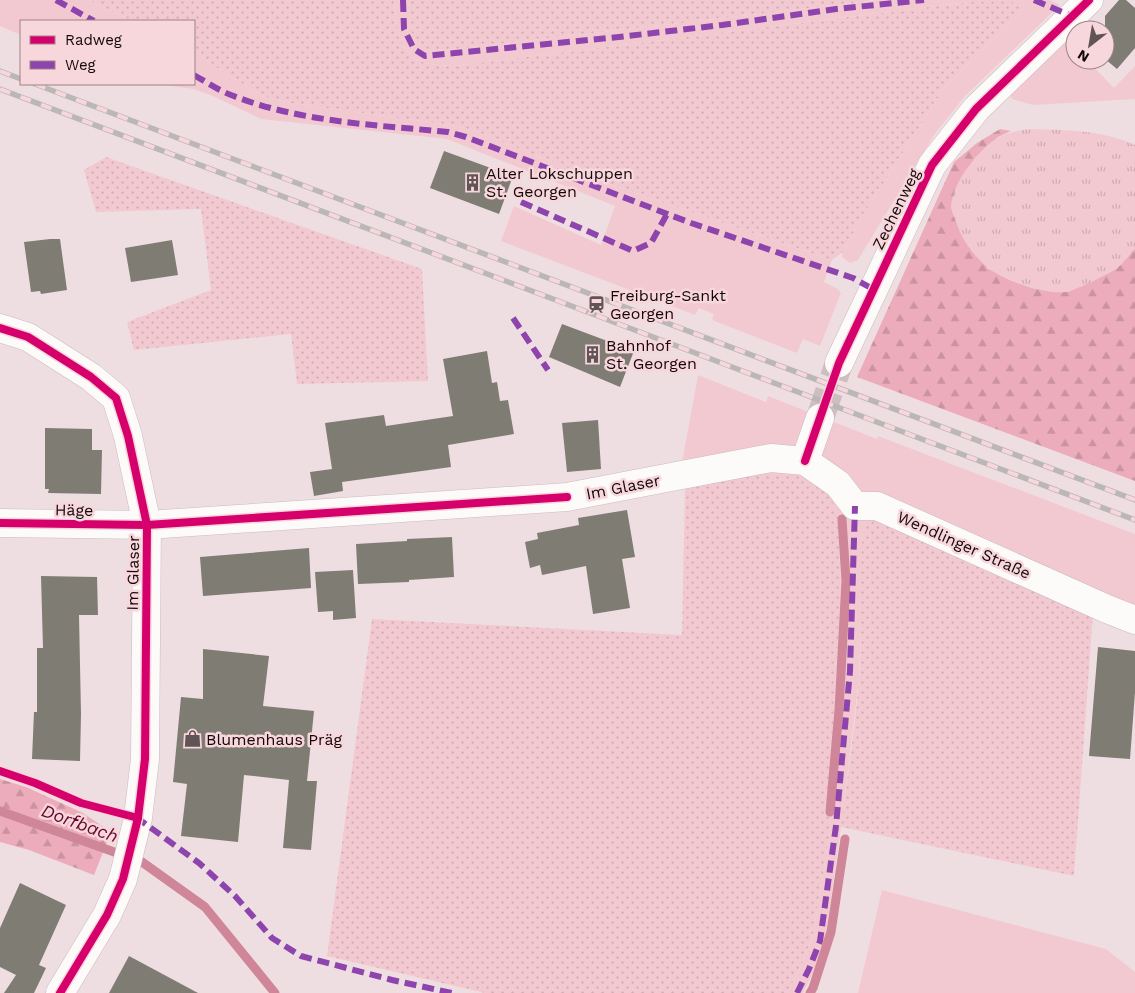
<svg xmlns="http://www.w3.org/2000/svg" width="1135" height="993" font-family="'Work Sans',sans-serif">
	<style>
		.grass { fill: #f3c9d1 }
		.forest { fill: url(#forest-firs) }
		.park { fill: url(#park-tufts) }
		.garden { fill: url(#garden-dots) }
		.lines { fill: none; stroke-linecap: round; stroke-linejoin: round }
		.stream { stroke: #cf8698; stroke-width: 9 }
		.building { fill: #7f7c74 }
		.minor-tunnel { stroke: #cebec1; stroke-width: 28; stroke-dasharray: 28 14; stroke-linecap: butt }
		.minor-casing { stroke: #c9bbbe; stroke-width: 29 }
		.minor { stroke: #fdfafa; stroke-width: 28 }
		.rail-casing { stroke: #bbb7b7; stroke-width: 5.5 }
		.rail { stroke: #f7d6dc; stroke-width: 4; stroke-dasharray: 11; stroke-linecap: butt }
		.quiet { stroke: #8e44ad; stroke-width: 6; stroke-dasharray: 12 6; stroke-linecap: butt }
		.cycleway-casing { stroke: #f7d6dc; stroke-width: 11 }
		.cycleway { stroke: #d6006c; stroke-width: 8 }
		.labels { text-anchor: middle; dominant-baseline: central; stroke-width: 5; stroke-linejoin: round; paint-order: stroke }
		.poi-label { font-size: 16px; fill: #13090b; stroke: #f7d6dc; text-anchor: start }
		.street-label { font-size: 16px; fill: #13090b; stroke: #f7d6dc }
		.water-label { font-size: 18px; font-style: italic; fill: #64072c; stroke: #f7d6dc }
	</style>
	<defs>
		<pattern id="forest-firs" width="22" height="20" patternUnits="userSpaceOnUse" patternTransform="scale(1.25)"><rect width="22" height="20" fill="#ecacbb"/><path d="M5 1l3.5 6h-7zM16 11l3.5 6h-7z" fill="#ca939f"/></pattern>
		<pattern id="park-tufts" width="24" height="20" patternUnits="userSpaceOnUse" patternTransform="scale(1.25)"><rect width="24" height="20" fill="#f3c9d1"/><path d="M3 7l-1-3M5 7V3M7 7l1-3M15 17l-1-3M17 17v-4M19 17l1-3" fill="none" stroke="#cfabb2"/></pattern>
		<pattern id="garden-dots" width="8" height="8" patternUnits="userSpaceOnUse" patternTransform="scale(1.25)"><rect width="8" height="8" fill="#f3c9d1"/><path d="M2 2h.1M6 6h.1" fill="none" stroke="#cfabb2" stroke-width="1.8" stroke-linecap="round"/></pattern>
	</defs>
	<rect width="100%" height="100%" fill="#efdee1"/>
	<!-- grass -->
	<g class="grass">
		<path d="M 0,0 L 88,0 L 133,21 L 21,21 L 21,35 L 0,26 Z"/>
		<path d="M 394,0 L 408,0 C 410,22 408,39 429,52 L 878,0 L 1050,0 L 1060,5 L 965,96 L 934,135 L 858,260 L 850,263 L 842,257 L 843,252 L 863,215 L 944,88 L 1027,6 L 969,2 L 453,66 C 444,65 434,65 425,63 C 398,55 396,24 394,0 Z"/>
		<path d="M 1062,35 L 1075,48 L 1075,60 L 1087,60 L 1114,88 L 1135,66 L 1135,99 L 1033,105 L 1012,99 L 1010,94 Z"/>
		<path d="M 194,51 L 229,76 L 266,97 L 291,103 L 451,125 L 472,130 L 601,181 L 832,260 L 824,282 L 838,289 L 841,293 L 820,346 L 803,339 L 797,353 L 712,320 L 714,314 L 699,308 L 695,315 L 501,241 L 514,206 L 601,245 L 615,206 L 447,139 L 261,119 L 213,96 L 194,89 L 156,84 L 147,86 L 141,84 L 194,84 Z"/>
		<path d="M 698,375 L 766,402 L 768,396 L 877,439 L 878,436 L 1135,534 L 1135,628 L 864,527 L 862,545 L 861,627 L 859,679 L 841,827 L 825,941 L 813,973 L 803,993 L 787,993 L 802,964 L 813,935 L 831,825 L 828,815 L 841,589 L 840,545 L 685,488 L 682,463 Z"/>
		<path d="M 882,890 L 1106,949 L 1135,972 L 1135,993 L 858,993 Z"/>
	</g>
	<!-- forest -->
	<g class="forest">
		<path d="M 1000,129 L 1011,131 L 998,137 L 974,159 L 987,268 L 1010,280 L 1032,288 L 1067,292 L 1116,269 L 1135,248 L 1135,481 L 857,377 L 954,162 L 977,143 Z"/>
		<path d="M 0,779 L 26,787 L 83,813 L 111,832 L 94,875 L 29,850 L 0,842 Z"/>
	</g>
	<!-- park -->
	<path class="park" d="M 1030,129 C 1065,130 1102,130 1135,145 L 1135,248 C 1129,255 1124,263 1117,268 C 1113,272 1072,292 1066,292 C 1046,295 1002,280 987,267 C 974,256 962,240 957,224 C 955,219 951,211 951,206 C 953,189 962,174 972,162 C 991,139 1000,133 1030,129 Z"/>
	<!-- garden -->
	<g class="garden">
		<path d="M 88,0 L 394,0 C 396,24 398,55 425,63 C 434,65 444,65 453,66 L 969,2 L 1010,2 L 1027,6 L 944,88 L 863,215 L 843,252 L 832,260 L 601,181 L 472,130 L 451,125 L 291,103 L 266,97 L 229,76 L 194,51 L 194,21 L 133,21 Z"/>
		<path d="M 408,0 L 869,0 L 869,1 L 429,52 C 407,39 410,22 408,0 Z"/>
		<path d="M 106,157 L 422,269 L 428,381 L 297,384 L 291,334 L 134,350 L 127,322 L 211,290 L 201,209 L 96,212 L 84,170 Z"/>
		<path d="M 795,475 L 816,480 L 832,501 L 838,518 L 841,589 L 828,815 L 831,825 L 813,935 L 802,964 L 787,993 L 485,993 L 327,956 L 372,619 L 682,635 L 685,488 L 750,476 Z"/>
		<path d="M 877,519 L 1093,613 L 1074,876 L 841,827 C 847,778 855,729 859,679 C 863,629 857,577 864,527 Z"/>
	</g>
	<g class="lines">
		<!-- stream -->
		<g class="stream">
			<path d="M 0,811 L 142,862 L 205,907 L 275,993"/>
			<path d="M 830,812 L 839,710 L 846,581 L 842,519"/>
			<path d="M 810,993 L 813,988 L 831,932 L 845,839"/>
		</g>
	</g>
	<!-- building -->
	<g class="building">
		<path d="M 1119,0 L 1126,0 L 1135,8 L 1135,48 L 1117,69 L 1105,59 L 1105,16 Z"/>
		<path d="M 444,151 L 513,176 L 499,214 L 430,188 Z"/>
		<path d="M 50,239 L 60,239 L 67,290 L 41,294 L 40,291 L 31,292 L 24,242 Z"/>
		<path d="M 172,240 L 178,275 L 131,282 L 125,248 Z"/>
		<path d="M 562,324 L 634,351 L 620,387 L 549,357 Z"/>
		<path d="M 487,351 L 492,383 L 497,382 L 500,401 L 508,400 L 514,434 L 448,445 L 451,467 L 342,482 L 343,491 L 314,496 L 310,472 L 332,469 L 325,423 L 384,415 L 386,426 L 453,416 L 443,359 Z"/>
		<path d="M 598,420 L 601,469 L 567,472 L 562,423 Z"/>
		<path d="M 45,428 L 92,429 L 92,450 L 102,450 L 101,494 L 48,493 L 49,489 L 45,489 Z"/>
		<path d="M 627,510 L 635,557 L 622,559 L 630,608 L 593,614 L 586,566 L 542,575 L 540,565 L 530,568 L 525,542 L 538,539 L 537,533 L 579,525 L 578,518 Z"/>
		<path d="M 452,537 L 454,577 L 409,580 L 409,582 L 358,584 L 356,544 L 407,541 L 407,539 Z"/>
		<path d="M 309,548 L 311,588 L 203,596 L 200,557 Z"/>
		<path d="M 353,570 L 356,618 L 333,620 L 333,611 L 318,612 L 315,572 Z"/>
		<path d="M 41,576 L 97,577 L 98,615 L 79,615 L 81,714 L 80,761 L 32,759 L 34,712 L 37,712 L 37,648 L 43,648 Z"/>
		<path d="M 1098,647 L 1135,651 L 1135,692 L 1130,759 L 1089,756 Z"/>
		<path d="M 203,649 L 269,656 L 263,706 L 314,711 L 307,781 L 317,781 L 311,850 L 283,848 L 289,780 L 244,775 L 238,842 L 181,836 L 187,784 L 173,782 L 181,697 L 203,699 Z"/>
		<path d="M 20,883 L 66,905 L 39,965 L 46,968 L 34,993 L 4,993 L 16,975 L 0,967 L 0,928 Z"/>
		<path d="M 129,956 L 198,993 L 109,993 Z"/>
	</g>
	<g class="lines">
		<!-- minor-tunnel -->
		<path class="minor-tunnel" d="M 820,418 L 839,363"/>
		<defs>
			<g id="minor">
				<path d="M 0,328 L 28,337 L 91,377 L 116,398 L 128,436 L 147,525 L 145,759 L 138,818 L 123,879 L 107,915 L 60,993"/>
				<path d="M 839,363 L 932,165 L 976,109 L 1089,0"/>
				<path d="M 805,461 L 838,484 L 855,506 L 877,506 L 1107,609 L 1135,620"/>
				<path d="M 805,461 L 820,418"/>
				<path d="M 0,523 L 147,525 L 567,497 L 771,458 L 805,461"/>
			</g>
		</defs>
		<!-- minor casing -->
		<use href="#minor" class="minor-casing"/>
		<!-- minor -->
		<use href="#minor" class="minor"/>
		<defs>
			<g id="rail">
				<path d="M 0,71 L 21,79"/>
				<path d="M 35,84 L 1135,500"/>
				<path d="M 0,89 L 1135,520"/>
			</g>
		</defs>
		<!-- rail casing -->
		<use href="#rail" class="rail-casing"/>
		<!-- rail -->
		<use href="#rail" class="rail"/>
		<!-- quiet -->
		<g class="quiet">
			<path d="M 56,0 L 94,21"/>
			<path d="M 403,0 L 404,29 L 414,49 L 425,56 L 619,37 L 722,25 L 836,9 L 924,0"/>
			<path d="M 1034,0 L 1072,16"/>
			<path d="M 194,75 C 206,82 218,90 231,95 C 299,122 376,125 448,132 L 466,137 L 691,223 L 853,278 L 873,289"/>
			<path d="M 521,202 L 633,251 L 651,243 L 667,214"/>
			<path d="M 513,318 L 548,370"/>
			<path d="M 136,817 L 199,863 L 235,896 L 272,938 L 301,956 L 392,980 L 452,993"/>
			<path d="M 797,993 L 809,969 L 820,941 L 836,826 L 850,671 L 855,506"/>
		</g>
		<defs>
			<g id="cycleway">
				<path d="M 0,328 L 28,337 L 91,377 L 116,398 L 128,436 L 147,525 L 145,759 L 138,818 L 123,879 L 107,915 L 60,993"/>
				<path d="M 805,461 L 839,363 L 932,165 L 976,109 L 1089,0"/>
				<path d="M 0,523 L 147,525 L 567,497"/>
				<path d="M 0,771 L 35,783 L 81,803 L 138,818"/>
			</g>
		</defs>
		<!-- cycleway casing -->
		<use href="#cycleway" class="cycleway-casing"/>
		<!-- cycleway -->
		<use href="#cycleway" class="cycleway"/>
	</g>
	<!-- icons -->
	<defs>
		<symbol id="building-bare" viewBox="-9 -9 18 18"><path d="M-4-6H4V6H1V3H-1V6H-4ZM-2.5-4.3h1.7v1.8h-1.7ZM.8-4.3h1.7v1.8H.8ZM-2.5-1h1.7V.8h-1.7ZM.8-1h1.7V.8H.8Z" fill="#605456" stroke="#f7d6dc" stroke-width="2.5" paint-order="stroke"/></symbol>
		<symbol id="station-bare" viewBox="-9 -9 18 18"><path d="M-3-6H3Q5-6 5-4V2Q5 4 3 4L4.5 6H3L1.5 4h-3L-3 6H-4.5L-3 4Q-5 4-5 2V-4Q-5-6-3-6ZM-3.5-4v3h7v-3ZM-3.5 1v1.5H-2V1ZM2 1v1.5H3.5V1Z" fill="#605456" stroke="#f7d6dc" stroke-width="2.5" paint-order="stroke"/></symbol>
		<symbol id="shop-bare" viewBox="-9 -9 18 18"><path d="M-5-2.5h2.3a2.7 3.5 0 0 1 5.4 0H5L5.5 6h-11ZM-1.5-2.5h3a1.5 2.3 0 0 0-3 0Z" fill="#605456" stroke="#f7d6dc" stroke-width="2.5" paint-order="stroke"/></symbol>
	</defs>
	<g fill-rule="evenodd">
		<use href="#building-bare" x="460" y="170" width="25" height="25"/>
		<use href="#station-bare" x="584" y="292" width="25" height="25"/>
		<use href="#building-bare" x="580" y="342" width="25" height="25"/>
		<use href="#shop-bare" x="180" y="726" width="25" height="25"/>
	</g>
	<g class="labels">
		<!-- poi labels -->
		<g class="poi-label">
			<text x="486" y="173">Alter Lokschuppen<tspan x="486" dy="18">St. Georgen</tspan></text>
			<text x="610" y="295">Freiburg-Sankt<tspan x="610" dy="18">Georgen</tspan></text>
			<text x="606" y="345">Bahnhof<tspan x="606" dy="18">St. Georgen</tspan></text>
			<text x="206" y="739">Blumenhaus Präg</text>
		</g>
		<!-- street labels -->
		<g class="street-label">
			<text transform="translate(896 209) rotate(-64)">Zechenweg</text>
			<text transform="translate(623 487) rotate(-11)">Im Glaser</text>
			<text transform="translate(74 510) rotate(1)">Häge</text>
			<text transform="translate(964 545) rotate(24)">Wendlinger Straße</text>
			<text transform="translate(133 573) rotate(-89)">Im Glaser</text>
		</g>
		<!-- water labels -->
		<g class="water-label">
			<text transform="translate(80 823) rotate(20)">Dorfbach</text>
		</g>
	</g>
	<!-- legend -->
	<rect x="20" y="20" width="175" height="65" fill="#f7d6dc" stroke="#9c8488"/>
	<rect x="30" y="36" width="25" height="8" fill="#d6006c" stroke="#9c8488"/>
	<text x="65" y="45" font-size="15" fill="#13090b">Radweg</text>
	<rect x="30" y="61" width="25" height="8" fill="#8e44ad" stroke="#9c8488"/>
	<text x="65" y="70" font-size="15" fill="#13090b">Weg</text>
	<!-- north arrow -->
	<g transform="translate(1090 45) rotate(211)"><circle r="24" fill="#f7d6dc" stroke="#9c8488"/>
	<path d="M0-4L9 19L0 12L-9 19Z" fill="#605456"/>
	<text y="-8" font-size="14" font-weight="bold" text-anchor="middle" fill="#13090b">N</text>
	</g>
</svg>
